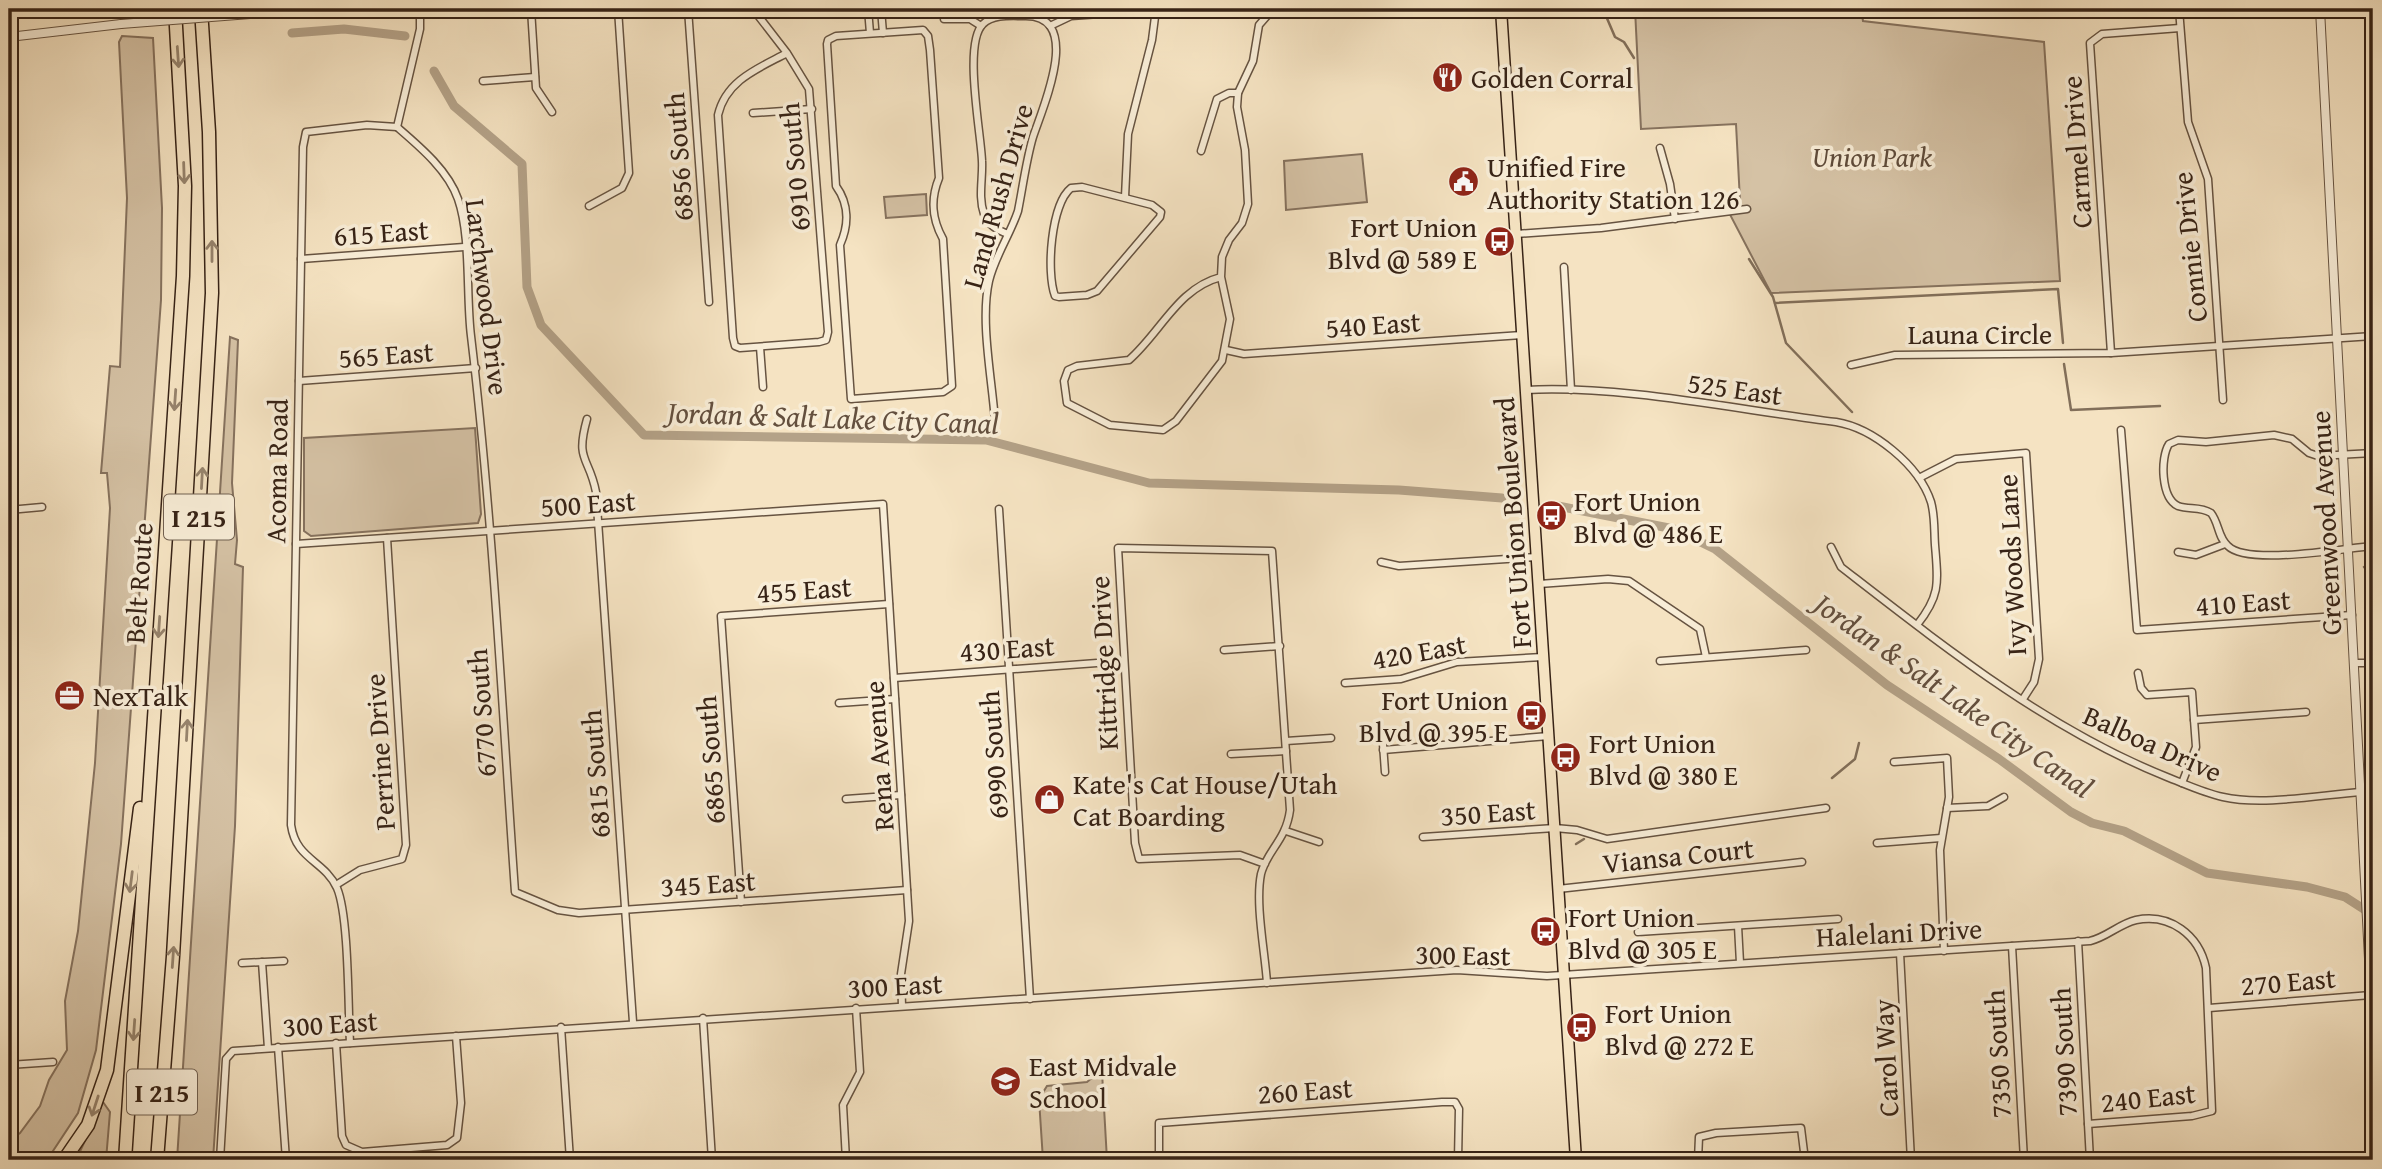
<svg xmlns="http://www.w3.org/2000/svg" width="2382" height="1169" font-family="'Gentium Book Plus',serif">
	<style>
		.green { fill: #d5c2a5; stroke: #86725e; stroke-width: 2 }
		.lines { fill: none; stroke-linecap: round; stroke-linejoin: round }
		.stream { stroke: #826f5a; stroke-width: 2.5 }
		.canal { stroke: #b4a288; stroke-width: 9 }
		.minor-casing { stroke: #665341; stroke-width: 9 }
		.tertiary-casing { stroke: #665341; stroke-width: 10 }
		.primary-casing { stroke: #372316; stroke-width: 13 }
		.motorway-casing { stroke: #372316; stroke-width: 15 }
		.minor { stroke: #f8edd7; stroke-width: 6 }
		.tertiary { stroke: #f8edd7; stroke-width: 8 }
		.primary { stroke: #f5e3c2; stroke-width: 10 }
		.motorway { stroke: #f5e3c2; stroke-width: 12 }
		.tertiary-bridge-casing { stroke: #665341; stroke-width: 10; stroke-linecap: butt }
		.tertiary-bridge { stroke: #f8edd7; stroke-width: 8 }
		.oneway { stroke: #96836c }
		.labels { text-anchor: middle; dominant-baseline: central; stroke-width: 7; stroke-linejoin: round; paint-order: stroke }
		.shield { fill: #f8edd7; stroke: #716050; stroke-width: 2 }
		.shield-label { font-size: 26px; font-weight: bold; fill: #372316 }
		.poi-label { font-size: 28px; fill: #372316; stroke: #f8edd7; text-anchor: start }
		.street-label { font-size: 28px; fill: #372316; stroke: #f8edd7 }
		.park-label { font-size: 28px; font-style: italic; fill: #5e4b3a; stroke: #f8edd7 }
		.water-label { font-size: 30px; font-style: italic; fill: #634f3e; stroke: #f8edd7 }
	</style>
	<rect width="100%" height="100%" fill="#f5e3c2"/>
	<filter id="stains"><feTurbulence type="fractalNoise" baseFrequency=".00286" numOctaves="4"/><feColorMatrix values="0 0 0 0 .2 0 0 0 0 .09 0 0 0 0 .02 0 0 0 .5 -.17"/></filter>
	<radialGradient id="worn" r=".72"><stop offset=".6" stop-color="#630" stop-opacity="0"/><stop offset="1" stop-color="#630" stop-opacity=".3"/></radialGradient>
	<!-- green -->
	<g class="green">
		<path d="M 1635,9 L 1861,9 L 1863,21 L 2044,42 L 2060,281 L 1771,293 L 1725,205 L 1740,201 L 1736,124 L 1641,129 Z"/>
		<path d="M 122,36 L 153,38 L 162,208 L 161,300 L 121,844 L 96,1050 L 78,1113 L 47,1160 L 9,1160 L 9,1141 L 20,1133 L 40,1106 L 49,1080 L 67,1050 L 65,1001 L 78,931 L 95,763 L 110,508 L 107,473 L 101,473 L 110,366 L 120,367 L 127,198 L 119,42 Z"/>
		<path d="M 1362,154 L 1367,202 L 1286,210 L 1284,161 Z"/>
		<path d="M 926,194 L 927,215 L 886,218 L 884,197 Z"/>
		<path d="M 230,337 L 238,340 L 232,483 L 237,540 L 235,564 L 243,567 L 235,826 L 213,1160 L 177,1160 Z"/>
		<path d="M 475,428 L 481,514 L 478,523 L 311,536 L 304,531 L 304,438 Z"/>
		<path d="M 1099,1072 L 1102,1072 L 1107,1160 L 1043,1160 L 1039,1099 L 1047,1086 L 1087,1082 Z"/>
		<path d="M 103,1102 L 110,1112 L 106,1160 L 76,1160 Z"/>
	</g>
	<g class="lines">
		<!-- stream -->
		<g class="stream">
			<path d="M 1603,9 L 1615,37 L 1624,42 L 1634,58"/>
			<path d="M 1749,259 L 1773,297 L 1786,343 L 1852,412"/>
			<path d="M 1775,303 L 2058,289 L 2063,343"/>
			<path d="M 2064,364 L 2071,410 L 2160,406"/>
			<path d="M 2364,567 L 2373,577"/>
			<path d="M 1832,778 L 1855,759 L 1859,743"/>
			<path d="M 1576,844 L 1584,839"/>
		</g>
		<!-- canal -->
		<g class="canal">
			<path d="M 292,33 L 344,29 L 405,36"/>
			<path d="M 434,71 L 454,106 L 522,164 L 527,287 L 541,325 L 644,435 L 986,440 L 1149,483 L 1399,490 L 1502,498"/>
			<path d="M 1558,506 L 1674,529 L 1715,549 L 1887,685 L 1999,759 L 2071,812 L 2092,823 L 2124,831 L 2207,873 L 2307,887 L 2345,897 L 2373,915"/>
		</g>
		<defs>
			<g id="minor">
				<path d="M 420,9 L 420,29 L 397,127 C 419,146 448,170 458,199 C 471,236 466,296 471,336 C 493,521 502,707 515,892 L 558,910 L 579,913 L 907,890"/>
				<path d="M 531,9 L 536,88 L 552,112"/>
				<path d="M 688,9 L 709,302"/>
				<path d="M 753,9 L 787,53 L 809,89 L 828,332 L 826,340 L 819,342 L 740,348 L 735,346 L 733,338 L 718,115 C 726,80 759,68 787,53"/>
				<path d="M 868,9 L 870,33"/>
				<path d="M 881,9 L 883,33"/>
				<path d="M 1257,9 L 1265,16"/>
				<path d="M 2179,9 L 2188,122 L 2208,179 L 2223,400"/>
				<path d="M 944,19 L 970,19 L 981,26"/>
				<path d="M 1050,26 L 1071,16 L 1100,14"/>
				<path d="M 923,30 L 928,36 L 930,50 L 939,178 C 930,200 932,219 943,239 L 952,386 L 943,392 L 851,399 L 840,245 C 849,225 849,204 836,186 L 827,44 L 828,40 L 836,36 Z"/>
				<path d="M 483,81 L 535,77"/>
				<path d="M 753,113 L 812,109"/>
				<path d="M 1660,148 L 1670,184 L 1675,219"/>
				<path d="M 1201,151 L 1217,99 L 1229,93 L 1238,93"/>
				<path d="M 1082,187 L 1152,205 L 1161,212 L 1160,217 L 1097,291 L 1087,295 L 1059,297 L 1055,296 C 1046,272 1051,204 1071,188 Z"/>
				<path d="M 1125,197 L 1128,134 L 1152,40 L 1156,9"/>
				<path d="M 589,206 L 622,188 L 629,173 L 618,9"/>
				<path d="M 1516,234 L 1601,228 L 1747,209"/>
				<path d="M 301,259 L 464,247"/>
				<path d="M 1564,267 L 1571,390"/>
				<path d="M 1221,277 C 1178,288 1161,332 1129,360 L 1077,366 L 1068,370 L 1064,381 L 1067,403 L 1110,425 L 1163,430 L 1176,421 L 1222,361 L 1230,319 L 1221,277 L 1222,257 L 1229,240 L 1242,223 L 1248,204 L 1245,150 L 1237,107 L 1238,93 L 1253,61 L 1259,25 L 1273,9"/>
				<path d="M 760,347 L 763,387"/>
				<path d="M 1226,350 L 1244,354 L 1522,335"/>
				<path d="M 2111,353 L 2090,43 L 2102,34 L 2180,28"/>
				<path d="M 1851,365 L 1895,355 L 2111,353 L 2373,336"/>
				<path d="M 299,381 L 476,368"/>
				<path d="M 1526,390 C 1623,385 1738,410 1836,422 C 1873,428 1919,465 1931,502 C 1935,516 1934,531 1935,545 C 1938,582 1941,595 1917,625"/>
				<path d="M 587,419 C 575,462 589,456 596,492 L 633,1022"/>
				<path d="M 995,421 C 992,379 980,321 989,281 C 995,256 1010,235 1018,211 C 1023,186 1026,161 1033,137 C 1042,109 1085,14 1024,16 C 1012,16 993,14 983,24 C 963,43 981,133 982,161 C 983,178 978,197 984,214 C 988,225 997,230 1008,234"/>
				<path d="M 2121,430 L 2137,630 L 2352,615"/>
				<path d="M 2373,453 L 2318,456 L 2309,453 L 2292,439 L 2274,435 L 2206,442 L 2178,440 L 2169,444 C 2160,458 2161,498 2178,506 C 2189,510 2200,506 2211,513 C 2219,523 2218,538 2228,546 C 2248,566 2344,548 2373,546"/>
				<path d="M 1919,478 L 1956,459 L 2026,453 L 2039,659 L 2034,682 L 2023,699"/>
				<path d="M 999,509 L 1030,999"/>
				<path d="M 9,510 L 42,507"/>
				<path d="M 296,544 L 883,504 L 909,921 L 901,974 L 902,1006"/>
				<path d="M 1831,547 L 1841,567 C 1943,646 2047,729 2167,777 C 2185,784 2204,793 2223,797 C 2262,806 2320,795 2361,792"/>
				<path d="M 2178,552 L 2196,555 L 2225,544"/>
				<path d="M 1381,562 L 1399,566 L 1537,557"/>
				<path d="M 1539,584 L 1608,579 L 1629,581 L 1700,629 L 1706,657"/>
				<path d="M 1224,650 L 1280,646"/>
				<path d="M 1660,661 L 1806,650"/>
				<path d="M 2355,663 L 2373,663"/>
				<path d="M 2138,673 L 2141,688 L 2147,695 L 2192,692 L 2196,747 L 2182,783"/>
				<path d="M 894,678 L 1124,661"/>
				<path d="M 1345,683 L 1401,679 L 1457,662 L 1543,657"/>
				<path d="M 839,703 L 895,699"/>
				<path d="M 2194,720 L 2306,712"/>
				<path d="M 1382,730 L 1385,772"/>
				<path d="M 1286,741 L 1331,738"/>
				<path d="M 1383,750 L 1549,736"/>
				<path d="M 1231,754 L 1286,751"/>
				<path d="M 1894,762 L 1947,758 L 1949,797 L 1940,850 L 1944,951"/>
				<path d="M 846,799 L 901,795"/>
				<path d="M 1947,808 L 1988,806 L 2004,797"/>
				<path d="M 1286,831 L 1319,842"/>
				<path d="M 1423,837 L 1555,828 L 1577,830 L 1607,839 L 1826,808"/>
				<path d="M 1877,843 L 1941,838"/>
				<path d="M 1265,864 L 1240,855 L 1139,859 L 1135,843 L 1118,548 L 1272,551 L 1290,810 C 1286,841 1267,850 1261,874 C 1255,904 1265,952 1267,983"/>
				<path d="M 336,885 L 360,870 L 402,859 L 406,845 L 387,538"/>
				<path d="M 2366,887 L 2373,887"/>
				<path d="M 1558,889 L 1802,862"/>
				<path d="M 741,902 L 721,616 L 889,604"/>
				<path d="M 1738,926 L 1740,963"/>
				<path d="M 1638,932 L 1838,919"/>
				<path d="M 2078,941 L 2090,1160"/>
				<path d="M 2012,946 L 2024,1160"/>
				<path d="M 1900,953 L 1911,1160"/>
				<path d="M 262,962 L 268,1048"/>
				<path d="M 242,963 L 284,961"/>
				<path d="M 2209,1008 L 2371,995"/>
				<path d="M 703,1018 L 712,1160"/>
				<path d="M 561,1027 L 570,1160"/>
				<path d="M 336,1043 L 342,1136 L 346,1145 L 362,1152 L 447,1145 L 457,1138 L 461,1103 L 456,1036"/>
				<path d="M 350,1043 C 348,1007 349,916 337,888 C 324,860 296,860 291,825 L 303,147 L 306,132 L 367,125 L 397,127"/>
				<path d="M 278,1047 L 286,1160"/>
				<path d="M 9,1065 L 53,1062"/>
				<path d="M 220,1160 L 226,1059 L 233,1051 L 1457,970 L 1547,976 L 2090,941 C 2107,937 2119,924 2136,920 C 2170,913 2199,935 2206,968 L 2212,1111 L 2192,1116 L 2088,1124"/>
				<path d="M 846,1160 L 843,1105 L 860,1072 L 856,1008"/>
				<path d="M 1159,1160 L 1159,1123 L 1442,1102 L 1455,1102 L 1459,1109 L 1458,1160"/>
				<path d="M 1698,1160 L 1699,1137 L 1716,1133 L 1801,1128 L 1805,1160"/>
			</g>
			<g id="tertiary">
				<path d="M 2320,9 L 2373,1036"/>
				<path d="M 250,14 L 341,9"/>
				<path d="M 9,37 L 121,24"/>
			</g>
			<path id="primary" d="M 1501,9 L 1576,1160"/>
			<g id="motorway">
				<path d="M 64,1160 L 88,1125 L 107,1070 L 140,808"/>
				<path d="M 125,1160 L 183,276 L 185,186 L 175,9"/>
				<path d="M 157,1160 L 173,956 L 212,293 L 209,132 L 201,9"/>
			</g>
		</defs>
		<!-- minor casing -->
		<use href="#minor" class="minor-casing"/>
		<!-- tertiary casing -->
		<use href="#tertiary" class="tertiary-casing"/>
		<!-- primary casing -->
		<use href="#primary" class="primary-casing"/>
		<!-- motorway casing -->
		<use href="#motorway" class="motorway-casing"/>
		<!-- minor -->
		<use href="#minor" class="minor"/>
		<!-- tertiary -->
		<use href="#tertiary" class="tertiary"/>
		<!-- primary -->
		<use href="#primary" class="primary"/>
		<!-- motorway -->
		<use href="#motorway" class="motorway"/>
		<defs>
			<path id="tertiary-bridge" d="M 121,24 L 250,14"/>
		</defs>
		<!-- tertiary-bridge casing -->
		<use href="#tertiary-bridge" class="tertiary-bridge-casing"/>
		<!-- tertiary-bridge -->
		<use href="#tertiary-bridge" class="tertiary-bridge"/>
	</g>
	<!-- one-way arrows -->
	<defs><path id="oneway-shaft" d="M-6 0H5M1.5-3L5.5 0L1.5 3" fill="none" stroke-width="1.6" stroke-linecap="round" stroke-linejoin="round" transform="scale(1.75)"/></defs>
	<g class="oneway">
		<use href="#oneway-shaft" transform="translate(178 57) rotate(86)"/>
		<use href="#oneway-shaft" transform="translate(184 173) rotate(88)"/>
		<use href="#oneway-shaft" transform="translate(212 251) rotate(-90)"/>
		<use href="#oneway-shaft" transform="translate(175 400) rotate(94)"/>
		<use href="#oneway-shaft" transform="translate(202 478) rotate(-87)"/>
		<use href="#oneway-shaft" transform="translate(159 627) rotate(94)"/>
		<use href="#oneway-shaft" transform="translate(187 730) rotate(-87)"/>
		<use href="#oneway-shaft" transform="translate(131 882) rotate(97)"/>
		<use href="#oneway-shaft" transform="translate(173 957) rotate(-86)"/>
		<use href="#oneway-shaft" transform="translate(134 1030) rotate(94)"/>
		<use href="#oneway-shaft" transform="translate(95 1106) rotate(108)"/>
	</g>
	<!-- icons -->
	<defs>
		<symbol id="restaurant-disc" viewBox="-11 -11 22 22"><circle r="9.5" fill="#8f2418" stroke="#f8edd7"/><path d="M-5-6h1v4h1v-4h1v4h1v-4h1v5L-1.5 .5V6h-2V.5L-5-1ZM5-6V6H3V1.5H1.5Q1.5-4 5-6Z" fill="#fff"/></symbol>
		<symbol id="civic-disc" viewBox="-11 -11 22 22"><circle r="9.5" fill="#8f2418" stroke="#f8edd7"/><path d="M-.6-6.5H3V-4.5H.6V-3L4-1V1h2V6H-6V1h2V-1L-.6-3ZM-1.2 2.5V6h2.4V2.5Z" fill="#fff"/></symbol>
		<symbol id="bus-disc" viewBox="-11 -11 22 22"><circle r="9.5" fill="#8f2418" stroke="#f8edd7"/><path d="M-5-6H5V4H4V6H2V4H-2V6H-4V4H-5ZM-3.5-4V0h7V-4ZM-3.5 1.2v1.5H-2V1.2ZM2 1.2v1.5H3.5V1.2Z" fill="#fff"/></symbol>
		<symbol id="office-disc" viewBox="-11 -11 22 22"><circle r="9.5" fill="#8f2418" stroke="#f8edd7"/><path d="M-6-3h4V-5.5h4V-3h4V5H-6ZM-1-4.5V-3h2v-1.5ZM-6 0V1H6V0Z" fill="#fff"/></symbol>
		<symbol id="shop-disc" viewBox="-11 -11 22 22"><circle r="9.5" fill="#8f2418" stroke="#f8edd7"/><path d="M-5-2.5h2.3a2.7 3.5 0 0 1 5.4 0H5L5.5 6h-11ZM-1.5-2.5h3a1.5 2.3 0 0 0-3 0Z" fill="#fff"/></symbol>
		<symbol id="school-disc" viewBox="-11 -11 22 22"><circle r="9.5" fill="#8f2418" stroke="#f8edd7"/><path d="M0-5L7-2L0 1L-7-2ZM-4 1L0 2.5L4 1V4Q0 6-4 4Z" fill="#fff"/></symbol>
	</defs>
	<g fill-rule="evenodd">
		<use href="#restaurant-disc" x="1430" y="60" width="35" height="35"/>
		<use href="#civic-disc" x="1446" y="164" width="35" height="35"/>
		<use href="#bus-disc" x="1482" y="224" width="35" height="35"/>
		<use href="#bus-disc" x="1534" y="498" width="35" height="35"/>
		<use href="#office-disc" x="52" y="678" width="35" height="35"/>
		<use href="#bus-disc" x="1514" y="698" width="35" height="35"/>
		<use href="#bus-disc" x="1548" y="740" width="35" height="35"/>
		<use href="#shop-disc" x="1032" y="782" width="35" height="35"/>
		<use href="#bus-disc" x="1528" y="914" width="35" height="35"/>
		<use href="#bus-disc" x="1564" y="1010" width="35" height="35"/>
		<use href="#school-disc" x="988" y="1064" width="35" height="35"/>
	</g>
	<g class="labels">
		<!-- shield labels -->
		<g class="shield">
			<rect x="164" y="494.5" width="70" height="45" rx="5"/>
			<rect x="127" y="1069.5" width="70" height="45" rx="5"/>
		</g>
		<g class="shield-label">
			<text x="199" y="517">I 215</text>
			<text x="162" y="1092">I 215</text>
		</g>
		<!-- poi labels -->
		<g class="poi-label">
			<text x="1471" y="77">Golden Corral</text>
			<text x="1487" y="166">Unified Fire<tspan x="1487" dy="32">Authority Station 126</tspan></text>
			<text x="1477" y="226" text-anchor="end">Fort Union<tspan x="1477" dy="32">Blvd @ 589 E</tspan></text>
			<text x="1574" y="500">Fort Union<tspan x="1574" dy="32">Blvd @ 486 E</tspan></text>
			<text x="93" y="695">NexTalk</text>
			<text x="1508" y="699" text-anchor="end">Fort Union<tspan x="1508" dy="32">Blvd @ 395 E</tspan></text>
			<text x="1589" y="742">Fort Union<tspan x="1589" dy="32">Blvd @ 380 E</tspan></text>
			<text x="1073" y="783">Kate's Cat House/Utah<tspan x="1073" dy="32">Cat Boarding</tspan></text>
			<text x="1568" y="916">Fort Union<tspan x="1568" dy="32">Blvd @ 305 E</tspan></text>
			<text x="1605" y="1012">Fort Union<tspan x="1605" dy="32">Blvd @ 272 E</tspan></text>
			<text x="1029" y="1065">East Midvale<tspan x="1029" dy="32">School</tspan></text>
		</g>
		<!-- street labels -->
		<g class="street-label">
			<text transform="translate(2076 152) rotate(-94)">Carmel Drive</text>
			<text transform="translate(678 157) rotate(-94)">6856 South</text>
			<text transform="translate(794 167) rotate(-95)">6910 South</text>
			<text transform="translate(997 196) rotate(-74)">Land Rush Drive</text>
			<text transform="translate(381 232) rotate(-4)">615 East</text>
			<text transform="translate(2189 247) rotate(-96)">Connie Drive</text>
			<text transform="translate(488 297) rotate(83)">Larchwood Drive</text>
			<text transform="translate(1373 324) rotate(-4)">540 East</text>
			<text x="1980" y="333">Launa Circle</text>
			<text transform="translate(386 354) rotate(-4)">565 East</text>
			<text transform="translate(1735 388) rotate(8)">525 East</text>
			<text transform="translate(276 471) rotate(-89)">Acoma Road</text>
			<text transform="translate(588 503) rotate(-4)">500 East</text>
			<text transform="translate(1512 523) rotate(-94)">Fort Union Boulevard</text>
			<text transform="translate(2325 523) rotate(-93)">Greenwood Avenue</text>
			<text transform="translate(2011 565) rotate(-93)">Ivy Woods Lane</text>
			<text transform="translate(138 583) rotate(-86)">Belt Route</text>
			<text transform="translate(804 589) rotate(-4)">455 East</text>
			<text transform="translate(2243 602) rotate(-4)">410 East</text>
			<text transform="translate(1007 648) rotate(-4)">430 East</text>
			<text transform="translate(1419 651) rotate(-10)">420 East</text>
			<text transform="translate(1103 663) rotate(-93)">Kittridge Drive</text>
			<text transform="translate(481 713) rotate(-94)">6770 South</text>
			<text transform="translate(2153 743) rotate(24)">Balboa Drive</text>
			<text transform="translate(379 752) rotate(-94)">Perrine Drive</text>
			<text transform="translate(993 755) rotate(-94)">6990 South</text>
			<text transform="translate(878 756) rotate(-94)">Rena Avenue</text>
			<text transform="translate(710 760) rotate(-94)">6865 South</text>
			<text transform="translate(595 774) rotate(-94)">6815 South</text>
			<text transform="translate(1488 812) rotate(-4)">350 East</text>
			<text transform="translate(1678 855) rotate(-6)">Viansa Court</text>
			<text transform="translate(708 883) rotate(-4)">345 East</text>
			<text transform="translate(1899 932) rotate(-3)">Halelani Drive</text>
			<text transform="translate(1463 954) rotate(1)">300 East</text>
			<text transform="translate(2288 981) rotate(-5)">270 East</text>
			<text transform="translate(895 985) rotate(-3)">300 East</text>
			<text transform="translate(330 1023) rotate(-4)">300 East</text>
			<text transform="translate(2063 1052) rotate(-93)">7390 South</text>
			<text transform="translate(1997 1054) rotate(-93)">7350 South</text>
			<text transform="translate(1885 1058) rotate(-93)">Carol Way</text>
			<text transform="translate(1305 1090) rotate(-4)">260 East</text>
			<text transform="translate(2148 1097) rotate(-6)">240 East</text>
		</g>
		<!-- park labels -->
		<g class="park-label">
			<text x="1872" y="156">Union Park</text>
		</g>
		<!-- water labels -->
		<g class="water-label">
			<text transform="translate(833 417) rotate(2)">Jordan &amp; Salt Lake City Canal</text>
			<text transform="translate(1954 695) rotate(35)">Jordan &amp; Salt Lake City Canal</text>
		</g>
	</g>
	<!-- margin -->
	<rect width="2382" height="1169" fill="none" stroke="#f5e3c2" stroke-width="35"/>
	<rect x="10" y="10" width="2361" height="1148" fill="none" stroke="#372316" stroke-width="3.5"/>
	<rect x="18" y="18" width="2347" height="1134" fill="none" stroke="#372316" stroke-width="2"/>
	<rect width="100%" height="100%" filter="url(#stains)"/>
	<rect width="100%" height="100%" fill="url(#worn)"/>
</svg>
